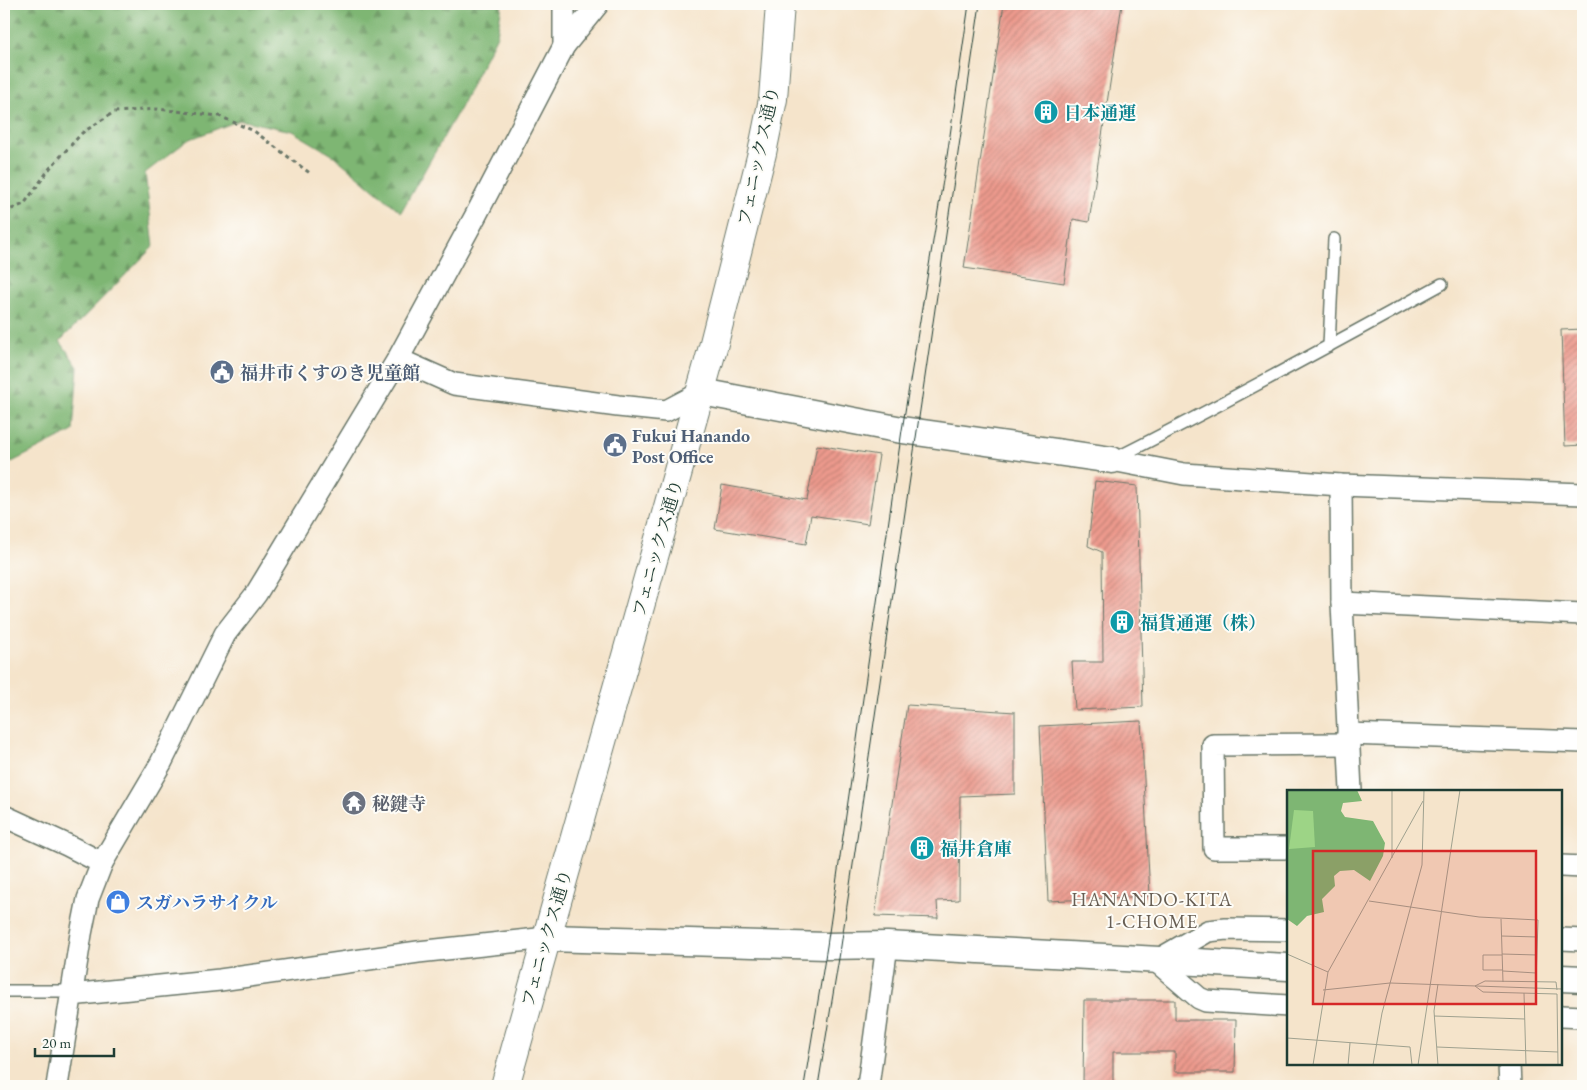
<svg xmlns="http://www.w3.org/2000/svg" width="1587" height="1090" font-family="'EB Garamond','Noto Serif JP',serif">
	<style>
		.forest { fill: url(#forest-firs); stroke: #4e7a54 }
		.building { fill: url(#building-hatch) }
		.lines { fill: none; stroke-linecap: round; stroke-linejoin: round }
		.service-casing { stroke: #6a7769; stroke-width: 14 }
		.minor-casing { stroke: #6a7769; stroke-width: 24 }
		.tertiary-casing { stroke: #6a7769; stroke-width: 29 }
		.secondary-casing { stroke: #6a7769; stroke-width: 30 }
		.path { stroke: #6a7769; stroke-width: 3; stroke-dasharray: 4 4; stroke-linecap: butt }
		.service { stroke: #fff; stroke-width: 11 }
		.minor { stroke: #fff; stroke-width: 21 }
		.tertiary { stroke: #fff; stroke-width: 26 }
		.secondary { stroke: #fff; stroke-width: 28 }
		.tram { stroke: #1f3d34; stroke-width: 1 }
		.labels { text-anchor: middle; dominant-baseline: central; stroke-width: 4; stroke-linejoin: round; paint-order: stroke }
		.culture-label { font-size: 18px; font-weight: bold; fill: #0d838f; stroke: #fdfcf7; text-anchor: start }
		.street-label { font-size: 18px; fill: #1f3d34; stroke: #fdfcf7 }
		.service-label { font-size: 18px; font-weight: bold; fill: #4e5e75; stroke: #fdfcf7; text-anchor: start }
		.worship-label { font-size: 18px; font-weight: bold; fill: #5b616d; stroke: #fdfcf7; text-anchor: start }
		.shop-label { font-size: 18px; font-weight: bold; fill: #366cbe; stroke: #fdfcf7; text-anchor: start }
		.neighbourhood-label { font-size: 19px; letter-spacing: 1px; fill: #675e53; stroke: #fdfcf7 }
		.inset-road { fill: none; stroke: #9fa18f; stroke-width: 1 }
		.view { fill: #d62828; fill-opacity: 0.15; stroke: #d62828; stroke-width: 2.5 }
		.inset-edge { fill: none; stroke: #1f3d34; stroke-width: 2.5 }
	</style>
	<defs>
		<pattern id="forest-firs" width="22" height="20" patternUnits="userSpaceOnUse" patternTransform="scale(1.25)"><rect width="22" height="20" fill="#7eb673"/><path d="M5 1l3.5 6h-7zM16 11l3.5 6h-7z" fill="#67955f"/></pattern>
		<pattern id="building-hatch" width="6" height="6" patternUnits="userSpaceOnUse" patternTransform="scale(1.25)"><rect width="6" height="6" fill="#ed9a8d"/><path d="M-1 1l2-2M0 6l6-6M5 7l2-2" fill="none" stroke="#bf7f74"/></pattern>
	</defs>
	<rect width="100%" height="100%" fill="#fdfcf7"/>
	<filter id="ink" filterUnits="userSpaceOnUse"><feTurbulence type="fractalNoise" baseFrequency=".02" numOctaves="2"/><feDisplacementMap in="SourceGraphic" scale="10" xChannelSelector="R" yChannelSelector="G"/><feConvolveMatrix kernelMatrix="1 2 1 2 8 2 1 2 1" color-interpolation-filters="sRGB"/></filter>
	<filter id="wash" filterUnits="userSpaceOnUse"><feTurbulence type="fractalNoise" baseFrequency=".0096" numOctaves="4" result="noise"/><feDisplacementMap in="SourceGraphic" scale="20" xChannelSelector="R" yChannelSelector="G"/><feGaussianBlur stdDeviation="1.12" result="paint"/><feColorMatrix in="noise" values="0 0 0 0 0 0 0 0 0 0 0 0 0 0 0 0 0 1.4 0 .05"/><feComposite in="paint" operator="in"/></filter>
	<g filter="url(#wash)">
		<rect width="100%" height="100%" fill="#f5e4cb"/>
		<!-- forest -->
		<path class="forest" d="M 4,4 L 502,4 L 497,35 L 460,108 L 401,212 L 334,156 L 292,131 L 240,120 L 188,140 L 145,173 L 154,246 L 60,341 L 78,367 L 73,431 L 4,466 Z"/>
		<g id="blocks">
			<!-- building -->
			<g class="building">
				<path d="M 1004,4 L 1122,4 L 1089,222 L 1073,219 L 1064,283 L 964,268 Z"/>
				<path d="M 1583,329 L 1583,445 L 1565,446 L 1561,330 Z"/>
				<path d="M 817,445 L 879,455 L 868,524 L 811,515 L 806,544 L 715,529 L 722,485 L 807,500 Z"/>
				<path d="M 1095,481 L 1137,486 L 1143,707 L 1075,710 L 1072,662 L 1103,662 L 1102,552 L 1088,546 Z"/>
				<path d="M 907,705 L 1015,712 L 1015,794 L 960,796 L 959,900 L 937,901 L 938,918 L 875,916 Z"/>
				<path d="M 1141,721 L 1150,896 L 1048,901 L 1040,726 Z"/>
				<path d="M 1084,1000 L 1175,1000 L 1175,1020 L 1236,1020 L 1235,1072 L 1175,1072 L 1175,1052 L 1113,1052 L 1113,1086 L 1083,1086 Z"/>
			</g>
		</g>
	</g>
	<g filter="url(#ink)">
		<use href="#blocks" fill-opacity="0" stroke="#6a7769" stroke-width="1"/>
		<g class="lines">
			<defs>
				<g id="service">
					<path d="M 1329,346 L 1334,239"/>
					<path d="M 1116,458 C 1226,403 1334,343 1442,284"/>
					<path d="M 4,991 L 62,991 L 71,992"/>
				</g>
				<g id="minor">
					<path d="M 564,46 L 564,4"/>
					<path d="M 398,359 L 454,384 L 618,406 L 666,411 L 702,392"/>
					<path d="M 1112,460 L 1184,474 L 1341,485 L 1583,494"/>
					<path d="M 1341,485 L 1342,603 L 1351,791"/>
					<path d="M 1342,603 L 1583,614"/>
					<path d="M 1348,734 L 1583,742"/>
					<path d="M 4,816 L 67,845 L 102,863"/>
					<path d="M 1288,848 L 1214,848 L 1213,745 L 1349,744"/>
					<path d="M 1561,866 L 1583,867"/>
					<path d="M 1288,930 L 1226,929 L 1208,931 L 1156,961 L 1199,998 L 1206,1001 L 1288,1006"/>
					<path d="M 1561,939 L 1583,940"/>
					<path d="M 71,992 L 80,994 L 220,980 L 418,952 L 547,938"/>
					<path d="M 1561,1016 L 1583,1017"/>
					<path d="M 1509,1064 L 1510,1086"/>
					<path d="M 57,1086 L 81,934 L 88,899 L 102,863 L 161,763 L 225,634 L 256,594 L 398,359 L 476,215 L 564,46 L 598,4"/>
					<path d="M 868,1086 L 887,945"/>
				</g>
				<g id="tertiary">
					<path d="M 702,392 L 902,430 L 1112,460"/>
					<path d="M 547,938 L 827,946 L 887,945 L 1288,967"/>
					<path d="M 1561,978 L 1583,979"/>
				</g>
				<path id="secondary" d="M 505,1086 L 713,347 L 762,153 L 773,99 L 780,4"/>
			</defs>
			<!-- service casing -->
			<use href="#service" class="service-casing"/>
			<!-- minor casing -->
			<use href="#minor" class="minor-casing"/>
			<!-- tertiary casing -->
			<use href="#tertiary" class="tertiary-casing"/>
			<!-- secondary casing -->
			<use href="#secondary" class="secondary-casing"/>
			<!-- path -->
			<path class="path" d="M 4,212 L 24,204 L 50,168 L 82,133 L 114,112 L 158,109 L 219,116 L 254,131 L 311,174"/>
			<!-- service -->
			<use href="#service" class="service"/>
			<!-- minor -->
			<use href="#minor" class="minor"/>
			<!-- tertiary -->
			<use href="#tertiary" class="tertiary"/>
			<!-- secondary -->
			<use href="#secondary" class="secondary"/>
			<!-- tram -->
			<g class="tram">
				<path d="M 804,1086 L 827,946 L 902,430 L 947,156 L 969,4"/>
				<path d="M 818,1086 L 841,946 L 980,4"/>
			</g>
		</g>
	</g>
	<!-- icons -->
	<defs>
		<symbol id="building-disc" viewBox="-11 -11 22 22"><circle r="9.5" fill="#0f9aa8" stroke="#fdfcf7"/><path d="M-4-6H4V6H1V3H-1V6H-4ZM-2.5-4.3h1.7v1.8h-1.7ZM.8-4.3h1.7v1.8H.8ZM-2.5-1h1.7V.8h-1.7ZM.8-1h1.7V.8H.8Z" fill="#fff"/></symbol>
		<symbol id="civic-disc" viewBox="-11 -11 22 22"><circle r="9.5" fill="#5c6f8a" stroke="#fdfcf7"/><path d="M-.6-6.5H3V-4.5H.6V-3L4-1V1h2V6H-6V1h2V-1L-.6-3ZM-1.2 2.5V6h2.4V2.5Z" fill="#fff"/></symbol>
		<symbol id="temple-disc" viewBox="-11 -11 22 22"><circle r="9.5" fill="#6b7280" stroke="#fdfcf7"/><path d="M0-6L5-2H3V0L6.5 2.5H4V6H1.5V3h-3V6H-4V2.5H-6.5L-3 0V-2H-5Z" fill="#fff"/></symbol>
		<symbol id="shop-disc" viewBox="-11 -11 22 22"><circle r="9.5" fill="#3f7fe0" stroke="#fdfcf7"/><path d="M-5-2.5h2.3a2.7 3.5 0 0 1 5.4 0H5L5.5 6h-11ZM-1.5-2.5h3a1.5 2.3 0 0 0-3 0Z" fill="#fff"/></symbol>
	</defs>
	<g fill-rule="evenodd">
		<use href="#building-disc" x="1032" y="98" width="28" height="28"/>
		<use href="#civic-disc" x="208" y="358" width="28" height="28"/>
		<use href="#civic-disc" x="601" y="431" width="28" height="28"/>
		<use href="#building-disc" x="1108" y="608" width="28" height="28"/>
		<use href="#temple-disc" x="340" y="789" width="28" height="28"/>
		<use href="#building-disc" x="908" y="834" width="28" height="28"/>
		<use href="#shop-disc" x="104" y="888" width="28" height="28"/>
	</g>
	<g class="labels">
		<!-- culture labels -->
		<g class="culture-label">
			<text x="1064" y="112">日本通運</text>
			<text x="1140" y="622">福貨通運（株）</text>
			<text x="940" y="848">福井倉庫</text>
		</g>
		<!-- street labels -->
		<g class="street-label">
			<text transform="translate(758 156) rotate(-78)">フェニックス通り</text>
			<text transform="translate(657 548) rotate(-74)">フェニックス通り</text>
			<text transform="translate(546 938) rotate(-74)">フェニックス通り</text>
		</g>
		<!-- service labels -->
		<g class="service-label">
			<text x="240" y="372">福井市くすのき児童館</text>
			<text x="632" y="435">Fukui Hanando<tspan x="632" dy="21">Post Office</tspan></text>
		</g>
		<!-- worship labels -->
		<g class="worship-label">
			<text x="372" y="803">秘鍵寺</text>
		</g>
		<!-- shop labels -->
		<g class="shop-label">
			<text x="136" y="902">スガハラサイクル</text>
		</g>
		<!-- neighbourhood labels -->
		<g class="neighbourhood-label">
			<text x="1152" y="899">HANANDO-KITA<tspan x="1152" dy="22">1-CHOME</tspan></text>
		</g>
	</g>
	<!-- overview -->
	<g transform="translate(1287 790)">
		<rect width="275" height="275" fill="#f5e4cb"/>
		<path d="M 0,0 L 70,0 L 75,11 L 56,13 L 54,21 L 58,27 L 86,31 L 98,53 L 96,66 L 83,91 L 67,80 L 53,81 L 47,86 L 48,96 L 35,109 L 37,122 L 20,126 L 10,136 L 0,129 Z" fill="#7eb673"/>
		<path d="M 7,20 L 26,21 L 28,57 L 2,59 Z" fill="#9dd486"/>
		<path class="inset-road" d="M 105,0 L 105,68M 82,111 L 192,127 L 251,130 L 249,193M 214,129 L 216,192M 214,146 L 251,147M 0,164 L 41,182M 215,164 L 250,165M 215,165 L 196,165 L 196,180 L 216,180M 216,181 L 249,183M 151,194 L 147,221 L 151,275M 188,196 L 196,202 L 270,204 L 271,275M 188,196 L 198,191 L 269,192 L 270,200M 36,200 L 103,193 L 275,199M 237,203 L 239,275M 147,226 L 238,229M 0,248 L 123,257 L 125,275M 150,257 L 271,262M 26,275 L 41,182 L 136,11M 61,275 L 63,253M 86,275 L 95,223 L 135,75 L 137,0M 131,275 L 173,0"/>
		<path class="view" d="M 26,61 L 249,61 L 249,214 L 26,214 Z"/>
		<rect width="275" height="275" class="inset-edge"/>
	</g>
	<!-- margin -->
	<rect width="1587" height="1090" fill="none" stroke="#fdfcf7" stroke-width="20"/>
	<!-- scale -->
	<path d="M35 1048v8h79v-8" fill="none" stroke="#1f3d34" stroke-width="2.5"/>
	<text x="42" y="1048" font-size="15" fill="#1f3d34" stroke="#fdfcf7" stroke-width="4" paint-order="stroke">20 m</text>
</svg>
